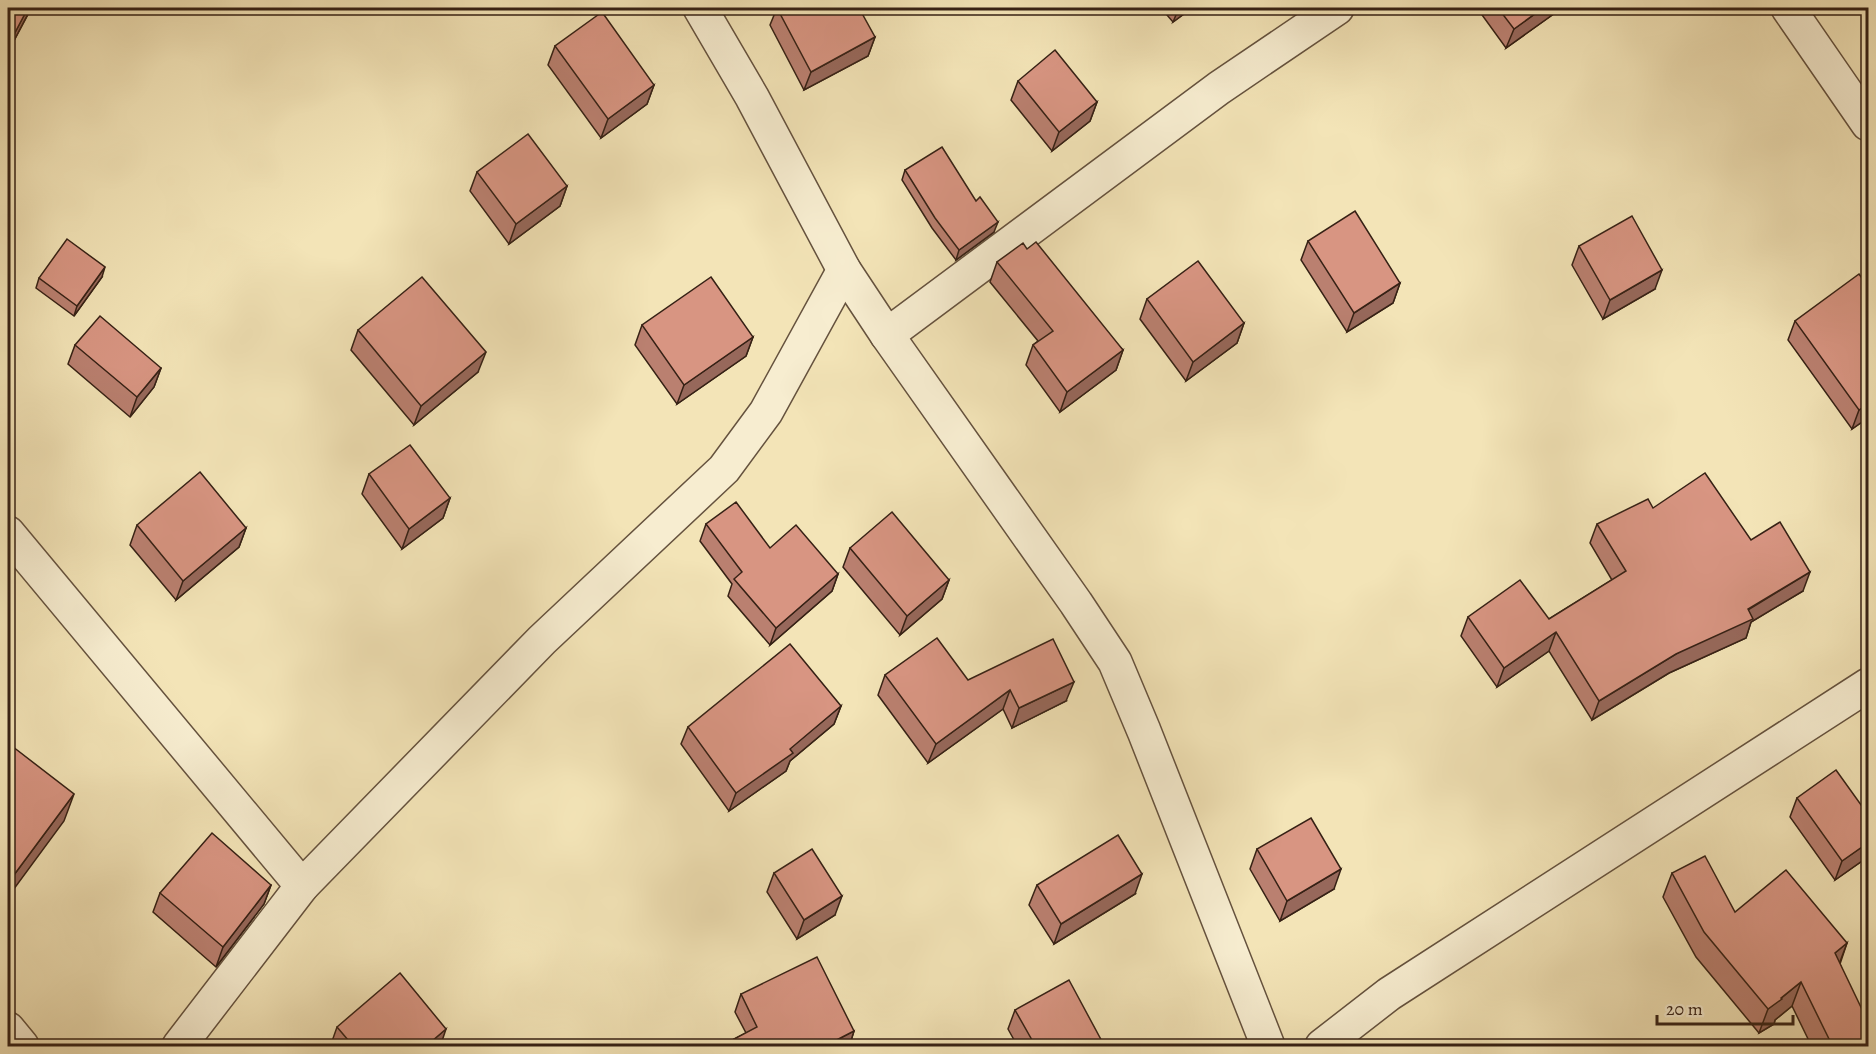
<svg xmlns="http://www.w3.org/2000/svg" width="1876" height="1054" font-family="Alegreya,serif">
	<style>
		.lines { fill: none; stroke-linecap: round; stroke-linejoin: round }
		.minor-casing { stroke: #65523e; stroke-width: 36 }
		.minor { stroke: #f7edd0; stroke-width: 33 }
		.wall { fill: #ba8070; stroke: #362115; stroke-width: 1.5 }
		.shaded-wall { fill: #97685b; stroke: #362115; stroke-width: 1.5 }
		.building { fill: #d89582; stroke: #362115; stroke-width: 1.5 }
	</style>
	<rect width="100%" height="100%" fill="#f3e4b7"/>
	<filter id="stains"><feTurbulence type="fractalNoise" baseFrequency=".00333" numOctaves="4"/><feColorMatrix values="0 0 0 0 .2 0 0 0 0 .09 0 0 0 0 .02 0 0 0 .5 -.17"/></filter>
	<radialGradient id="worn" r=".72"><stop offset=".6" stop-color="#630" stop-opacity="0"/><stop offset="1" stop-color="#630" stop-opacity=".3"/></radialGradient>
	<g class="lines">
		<defs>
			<g id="minor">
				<path d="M 700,8 L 752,97 L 844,270 L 887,335 L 1076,603 L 1115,662 L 1144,731 L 1268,1046"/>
				<path d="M 1788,8 L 1868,124"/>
				<path d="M 887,335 L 1219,88 L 1337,8"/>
				<path d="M 8,533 L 302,886"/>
				<path d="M 8,1029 L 22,1046"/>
				<path d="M 179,1046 L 302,886 L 542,640 L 724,469 L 766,412 L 844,270"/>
				<path d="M 1322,1046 L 1389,994 L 1868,685"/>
			</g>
		</defs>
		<!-- minor casing -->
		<use href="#minor" class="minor-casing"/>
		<!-- minor -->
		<use href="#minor" class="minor"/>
	</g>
	<!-- wall -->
	<g class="wall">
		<path d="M 8,8 L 40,8 L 39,10 L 31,9 L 8,52 Z"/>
		<path d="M 777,8 L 875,37 L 868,56 L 804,90 L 770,25 Z"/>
		<path d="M 1161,8 L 1192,8 L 1173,22 Z"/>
		<path d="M 1477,8 L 1562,8 L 1506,48 Z"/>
		<path d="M 555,46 L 654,85 L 647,104 L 601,138 L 548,65 Z"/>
		<path d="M 1018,81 L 1097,102 L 1090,121 L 1052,151 L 1011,100 Z"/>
		<path d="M 905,170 L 976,201 L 994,232 L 956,260 L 932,228 L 902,180 Z"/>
		<path d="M 477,172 L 567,186 L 560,206 L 509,244 L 470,191 Z"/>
		<path d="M 1308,241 L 1400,283 L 1393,303 L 1347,332 L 1301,260 Z"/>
		<path d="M 1579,246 L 1655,289 L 1603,319 L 1572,265 Z"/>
		<path d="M 1027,249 L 1123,350 L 1116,370 L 1060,412 L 1026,365 L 1033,345 L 1038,341 L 990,282 L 997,262 Z"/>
		<path d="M 102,277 L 74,316 L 36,288 L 39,278 Z"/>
		<path d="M 1869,288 L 1869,417 L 1852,429 L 1788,340 L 1795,321 Z"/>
		<path d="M 1147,299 L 1244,323 L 1237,343 L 1186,381 L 1140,319 Z"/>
		<path d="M 642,325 L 753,337 L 746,356 L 677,404 L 635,345 Z"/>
		<path d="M 358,330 L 478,372 L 414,425 L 351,350 Z"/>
		<path d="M 75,345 L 161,368 L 154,387 L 130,417 L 68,364 Z"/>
		<path d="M 369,474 L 450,498 L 443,518 L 402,549 L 362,494 Z"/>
		<path d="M 1653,508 L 1751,540 L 1803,591 L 1751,622 L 1746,638 L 1669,673 L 1592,720 L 1549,651 L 1497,687 L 1461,636 L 1468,617 L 1549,619 L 1612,580 L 1590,543 L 1597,524 Z"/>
		<path d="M 706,524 L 838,574 L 832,591 L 770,645 L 728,596 L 732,584 L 700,541 Z"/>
		<path d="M 137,525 L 246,528 L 239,547 L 176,600 L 130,545 Z"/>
		<path d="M 850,548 L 949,580 L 942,599 L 900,635 L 843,567 Z"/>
		<path d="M 885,675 L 968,680 L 1066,701 L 1012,728 L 1003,709 L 928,763 L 878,695 Z"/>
		<path d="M 841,706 L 834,724 L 790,761 L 786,771 L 729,811 L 681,744 L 688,727 Z"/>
		<path d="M 1797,798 L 1869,816 L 1869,856 L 1835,880 L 1790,817 Z"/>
		<path d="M 1257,849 L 1334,889 L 1280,921 L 1250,869 Z"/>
		<path d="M 774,873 L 835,915 L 797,939 L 767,892 Z"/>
		<path d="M 1672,873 L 1735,912 L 1847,943 L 1840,964 L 1869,1047 L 1812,1047 L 1792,1006 L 1775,1020 L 1774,1024 L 1759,1033 L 1696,957 L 1663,897 Z"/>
		<path d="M 271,885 L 264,904 L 216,967 L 153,912 L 160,893 Z"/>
		<path d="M 1037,885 L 1135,894 L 1054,944 L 1029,905 Z"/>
		<path d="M 741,994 L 854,1031 L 849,1047 L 719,1047 L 746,1033 L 735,1012 Z"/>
		<path d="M 1015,1010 L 1105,1047 L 1018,1047 L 1008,1029 Z"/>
		<path d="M 337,1027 L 440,1047 L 330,1047 Z"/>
	</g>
	<!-- shaded-wall -->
	<g class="shaded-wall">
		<path d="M 28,8 L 31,8 L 8,52 L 11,40 Z"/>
		<path d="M 1179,8 L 1192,8 L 1173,22 Z"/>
		<path d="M 1543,8 L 1562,8 L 1506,48 L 1514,29 Z"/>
		<path d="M 875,37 L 868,56 L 804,90 L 811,72 Z"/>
		<path d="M 654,85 L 647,104 L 601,138 L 608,119 Z"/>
		<path d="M 1097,102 L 1090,121 L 1052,151 L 1059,132 Z"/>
		<path d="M 567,186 L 560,206 L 509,244 L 516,224 Z"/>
		<path d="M 998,222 L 994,232 L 956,260 L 959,250 Z"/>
		<path d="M 105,267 L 102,277 L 74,316 L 77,306 Z"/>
		<path d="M 1662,270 L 1655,289 L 1603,319 L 1610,300 Z"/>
		<path d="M 1400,283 L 1393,303 L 1347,332 L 1354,313 Z"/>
		<path d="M 1244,323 L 1237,343 L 1186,381 L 1193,362 Z"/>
		<path d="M 753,337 L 746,356 L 677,404 L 684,385 Z"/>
		<path d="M 1123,350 L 1116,370 L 1060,412 L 1067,392 Z"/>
		<path d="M 486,352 L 478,372 L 414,425 L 421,406 Z"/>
		<path d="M 161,368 L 154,387 L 130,417 L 137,397 Z"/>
		<path d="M 1869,403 L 1869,417 L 1852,429 L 1859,410 Z"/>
		<path d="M 450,498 L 443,518 L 402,549 L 409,529 Z"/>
		<path d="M 246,528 L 239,547 L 176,600 L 183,581 Z"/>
		<path d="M 1810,572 L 1803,591 L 1751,622 L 1746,638 L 1669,673 L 1592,720 L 1599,701 Z"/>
		<path d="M 838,574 L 832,591 L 770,645 L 776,628 Z"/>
		<path d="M 949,580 L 942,599 L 900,635 L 907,616 Z"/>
		<path d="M 1556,632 L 1549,651 L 1497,687 L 1504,668 Z"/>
		<path d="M 1074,682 L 1066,701 L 1012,728 L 1019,708 Z"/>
		<path d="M 1010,690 L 1003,709 L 928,763 L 936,744 Z"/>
		<path d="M 841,706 L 834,724 L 790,761 L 786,771 L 729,811 L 736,793 Z"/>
		<path d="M 74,794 L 64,821 L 8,897 L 8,883 Z"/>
		<path d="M 1869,842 L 1869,856 L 1835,880 L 1842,861 Z"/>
		<path d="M 1341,869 L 1334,889 L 1280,921 L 1287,901 Z"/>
		<path d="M 1142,874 L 1135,894 L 1054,944 L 1061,924 Z"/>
		<path d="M 271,885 L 264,904 L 216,967 L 223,947 Z"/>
		<path d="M 842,896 L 835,915 L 797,939 L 804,920 Z"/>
		<path d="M 1847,943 L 1838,967 L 1835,953 Z"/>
		<path d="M 1801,982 L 1792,1006 L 1775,1020 L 1774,1024 L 1759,1033 L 1768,1009 Z"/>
		<path d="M 446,1029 L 440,1047 L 425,1047 Z"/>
		<path d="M 854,1031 L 849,1047 L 823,1047 Z"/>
	</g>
	<!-- building -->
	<g class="building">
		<path d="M 8,8 L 28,8 L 11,40 L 8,38 Z"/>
		<path d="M 777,8 L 859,8 L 875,37 L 811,72 Z"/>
		<path d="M 1498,8 L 1543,8 L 1514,29 Z"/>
		<path d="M 602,12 L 654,85 L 608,119 L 555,46 Z"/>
		<path d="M 1055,50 L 1097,102 L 1059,132 L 1018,81 Z"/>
		<path d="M 528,134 L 567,186 L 516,224 L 477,172 Z"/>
		<path d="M 942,147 L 976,201 L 980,197 L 998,222 L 959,250 L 935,218 L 905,170 Z"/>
		<path d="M 1355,211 L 1400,283 L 1354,313 L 1308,241 Z"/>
		<path d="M 1632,216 L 1662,270 L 1610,300 L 1579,246 Z"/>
		<path d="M 67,239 L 105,267 L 77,306 L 39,278 Z"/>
		<path d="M 1036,242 L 1123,350 L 1067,392 L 1033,345 L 1053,331 L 997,262 L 1023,243 L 1027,249 Z"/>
		<path d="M 1198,261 L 1244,323 L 1193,362 L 1147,299 Z"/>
		<path d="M 1859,274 L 1869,288 L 1869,403 L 1859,410 L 1795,321 Z"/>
		<path d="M 422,277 L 486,352 L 421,406 L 358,330 Z"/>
		<path d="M 711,277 L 753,337 L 684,385 L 642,325 Z"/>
		<path d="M 100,316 L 161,368 L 137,397 L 75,345 Z"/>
		<path d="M 410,445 L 450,498 L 409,529 L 369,474 Z"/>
		<path d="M 200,472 L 246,528 L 183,581 L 137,525 Z"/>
		<path d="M 1705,473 L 1751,540 L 1780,522 L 1810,572 L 1748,609 L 1753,619 L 1676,654 L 1599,701 L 1556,632 L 1504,668 L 1468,617 L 1520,580 L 1549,619 L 1626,571 L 1597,524 L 1648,499 L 1653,508 Z"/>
		<path d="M 736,502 L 770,548 L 796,525 L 838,574 L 776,628 L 734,579 L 742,572 L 706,524 Z"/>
		<path d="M 892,512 L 949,580 L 907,616 L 850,548 Z"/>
		<path d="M 937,638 L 968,680 L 1053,639 L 1074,682 L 1019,708 L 1010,690 L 936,744 L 885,675 Z"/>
		<path d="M 790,644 L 841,706 L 790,749 L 793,753 L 736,793 L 688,727 Z"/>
		<path d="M 8,743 L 74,794 L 8,883 Z"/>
		<path d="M 1836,770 L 1869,816 L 1869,842 L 1842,861 L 1797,798 Z"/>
		<path d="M 1311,818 L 1341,869 L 1287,901 L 1257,849 Z"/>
		<path d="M 212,833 L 271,885 L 223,947 L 160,893 Z"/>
		<path d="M 1118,835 L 1142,874 L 1061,924 L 1037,885 Z"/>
		<path d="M 812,849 L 842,896 L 804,920 L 774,873 Z"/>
		<path d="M 1705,856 L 1735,912 L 1786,870 L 1847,943 L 1835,953 L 1869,1024 L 1869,1047 L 1833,1047 L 1801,982 L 1781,998 L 1782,999 L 1768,1009 L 1704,932 L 1672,873 Z"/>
		<path d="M 817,957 L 854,1031 L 823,1047 L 719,1047 L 757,1027 L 741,994 Z"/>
		<path d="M 400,973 L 446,1029 L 425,1047 L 354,1047 L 337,1027 Z"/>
		<path d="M 1069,980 L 1105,1047 L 1036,1047 L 1015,1010 Z"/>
	</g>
	<!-- margin -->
	<rect width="1876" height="1054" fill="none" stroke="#f3e4b7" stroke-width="30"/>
	<rect x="9" y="9" width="1858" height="1036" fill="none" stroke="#362115" stroke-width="3"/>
	<rect x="15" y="15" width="1846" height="1024" fill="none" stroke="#362115" stroke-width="1.5"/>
	<!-- scale -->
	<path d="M1657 1015v9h136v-9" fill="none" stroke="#362115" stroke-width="3"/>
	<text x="1666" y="1015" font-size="18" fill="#362115" stroke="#f7edd0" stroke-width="4.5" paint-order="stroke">20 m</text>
	<rect width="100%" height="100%" filter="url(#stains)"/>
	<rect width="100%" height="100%" fill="url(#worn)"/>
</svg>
